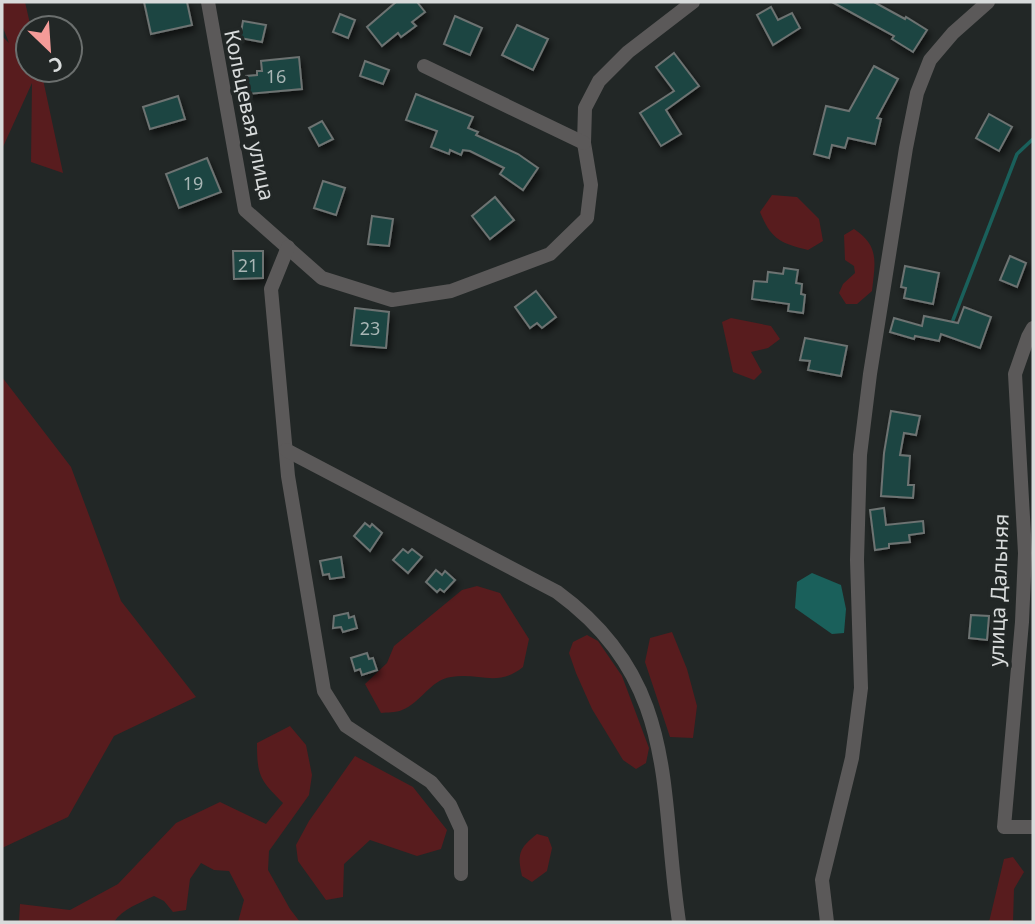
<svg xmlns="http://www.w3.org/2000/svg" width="1035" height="924" font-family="'Noto Sans',sans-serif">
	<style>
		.green { fill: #581c1e }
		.water { fill: #1a605b }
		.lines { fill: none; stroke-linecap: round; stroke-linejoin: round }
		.stream { stroke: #1a605b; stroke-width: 3.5 }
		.building { fill: #1d4542; stroke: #6d7372; stroke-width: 2; filter: url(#shadow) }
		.minor { stroke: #5b5959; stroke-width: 14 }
		.labels { text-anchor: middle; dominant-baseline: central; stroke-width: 7; stroke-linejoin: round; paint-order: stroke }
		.number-label { font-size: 18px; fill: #a9b6b5 }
		.street-label { font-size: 21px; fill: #d8dbdb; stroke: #222726 }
	</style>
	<defs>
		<filter id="shadow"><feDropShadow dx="2.5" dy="4.5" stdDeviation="3.5" flood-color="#0009"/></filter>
	</defs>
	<rect width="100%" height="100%" fill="#222726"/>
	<!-- green -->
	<g class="green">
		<path d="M 2,2 L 25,2 L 31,28 L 28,28 L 28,70 L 41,70 L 63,173 L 31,162 L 32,83 L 2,149 L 2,36 L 9,43 L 2,25 Z"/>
		<path d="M 772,195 L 797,197 L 819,219 L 823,241 L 808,250 C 780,243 771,239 760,212 Z"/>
		<path d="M 854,229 C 880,246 875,263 872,291 L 857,304 L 846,304 L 839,293 L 843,284 L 855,273 L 854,266 L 845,260 L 844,235 Z"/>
		<path d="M 731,318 L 771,326 L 780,339 L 768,348 L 751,352 L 762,372 L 754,380 L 733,372 L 722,322 Z"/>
		<path d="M 2,377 L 71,467 L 121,601 L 196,697 L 114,736 L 68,817 L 2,848 Z"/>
		<path d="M 477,586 L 500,593 L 529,639 L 523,667 C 497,688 479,672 451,677 C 430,680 421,703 402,710 C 396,713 387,712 381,713 L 365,684 L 387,663 L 394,646 L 462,590 Z"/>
		<path d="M 672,632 L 687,669 L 697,706 L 693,738 L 670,737 L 645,662 L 650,638 Z"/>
		<path d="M 587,635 L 598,641 L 622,676 L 649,748 L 646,763 L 636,769 L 623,760 L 592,709 L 576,673 L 569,653 L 573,642 Z"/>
		<path d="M 290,726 L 306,745 L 312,775 L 309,795 L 269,851 L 268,870 L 290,909 L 300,922 L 238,922 L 244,900 L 229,871 L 214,870 L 201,863 L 190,879 L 186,910 L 173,912 L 164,901 L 154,896 C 140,903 122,909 114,922 L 19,922 L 20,904 L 70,910 L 118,884 L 176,823 L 220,802 L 266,824 L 283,803 C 260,780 257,776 257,743 Z"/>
		<path d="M 355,756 L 413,787 L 447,830 L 441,849 L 417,856 L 370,840 L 344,864 L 343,897 L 326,900 L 298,861 L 296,845 L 309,821 Z"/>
		<path d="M 537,834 L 548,837 L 552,848 L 547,871 L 532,882 L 522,876 C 517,854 519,848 537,834 Z"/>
		<path d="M 1013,857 L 1024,872 L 1014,889 L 1013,922 L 989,922 L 1004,859 Z"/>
	</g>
	<!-- water -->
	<path class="water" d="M 812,573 L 841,585 L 846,609 L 844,633 L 832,634 L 795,608 L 797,582 Z"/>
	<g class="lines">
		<!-- stream -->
		<path class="stream" d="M 953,320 L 1017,154 L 1033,139"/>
	</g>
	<!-- building -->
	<g class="building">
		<path d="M 144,2 L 187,2 L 192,25 L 151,34 Z"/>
		<path d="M 396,2 L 417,2 L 425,12 L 412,22 L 416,26 L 401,37 L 398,33 L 382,46 L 367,27 Z"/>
		<path d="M 832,2 L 874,2 L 905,19 L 906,17 L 927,30 L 913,52 L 892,39 L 894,36 Z"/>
		<path d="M 771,7 L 778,20 L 792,13 L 800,28 L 773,45 L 757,15 Z"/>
		<path d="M 340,14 L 355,20 L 348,38 L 333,32 Z"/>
		<path d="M 455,16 L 482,28 L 470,55 L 444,44 Z"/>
		<path d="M 243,21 L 266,25 L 262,42 L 240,38 Z"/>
		<path d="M 517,25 L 548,39 L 533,70 L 502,55 Z"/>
		<path d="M 674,53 L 699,86 L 666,110 L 681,134 L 661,146 L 640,113 L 674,91 L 656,67 Z"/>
		<path d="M 299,57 L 302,89 L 248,94 L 246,76 L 257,75 L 257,71 L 262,71 L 261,61 Z"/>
		<path d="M 365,61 L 389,70 L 383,84 L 360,76 Z"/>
		<path d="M 874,66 L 898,79 L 877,118 L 881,119 L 875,144 L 848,138 L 845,148 L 832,145 L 829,158 L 814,154 L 826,106 L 849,111 Z"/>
		<path d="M 416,94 L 473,117 L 468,128 L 478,132 L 476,135 L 518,154 L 538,168 L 523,190 L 500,174 L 504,168 L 470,151 L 463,150 L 461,155 L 450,150 L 449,154 L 431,147 L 437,131 L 406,120 Z"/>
		<path d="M 178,96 L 185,119 L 150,129 L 143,107 Z"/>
		<path d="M 989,114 L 1012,127 L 999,151 L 976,138 Z"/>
		<path d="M 322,121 L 333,139 L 319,146 L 309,128 Z"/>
		<path d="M 207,158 L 221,192 L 179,208 L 166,174 Z"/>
		<path d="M 323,181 L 345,188 L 336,215 L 314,208 Z"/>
		<path d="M 495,197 L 514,220 L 490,239 L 472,216 Z"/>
		<path d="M 372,216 L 393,219 L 389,246 L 368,244 Z"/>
		<path d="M 233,251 L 263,251 L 263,278 L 234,279 Z"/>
		<path d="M 1010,256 L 1026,263 L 1017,287 L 1000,280 Z"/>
		<path d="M 905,266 L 939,273 L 933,304 L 904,298 L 906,288 L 901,287 Z"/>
		<path d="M 784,268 L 798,270 L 796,283 L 802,284 L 801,294 L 805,295 L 803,313 L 788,311 L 789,304 L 752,299 L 754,281 L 767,282 L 768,272 L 783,274 Z"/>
		<path d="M 536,291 L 556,317 L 542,328 L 537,323 L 530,328 L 515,307 Z"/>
		<path d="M 964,307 L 991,317 L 980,348 L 941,334 L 939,341 L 915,336 L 914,339 L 890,332 L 894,318 L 922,326 L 924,316 L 958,323 Z"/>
		<path d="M 355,308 L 389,312 L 386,348 L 351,345 Z"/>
		<path d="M 805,338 L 847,346 L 841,376 L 808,370 L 810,361 L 800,360 Z"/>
		<path d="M 891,411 L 920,416 L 916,435 L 904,433 L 900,455 L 910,456 L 908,485 L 914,485 L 913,498 L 881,496 L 884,453 Z"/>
		<path d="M 884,508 L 886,525 L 923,521 L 924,533 L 909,535 L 910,542 L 889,544 L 889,548 L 875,550 L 870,510 Z"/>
		<path d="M 365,523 L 370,527 L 372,524 L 382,533 L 370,551 L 354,536 Z"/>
		<path d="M 403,549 L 408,553 L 412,549 L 422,557 L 408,573 L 393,560 Z"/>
		<path d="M 341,557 L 344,577 L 330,579 L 329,574 L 323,575 L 320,561 Z"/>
		<path d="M 436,570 L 442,575 L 445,571 L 455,580 L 444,592 L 440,589 L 437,592 L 426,582 Z"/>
		<path d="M 348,613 L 349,618 L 354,616 L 357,628 L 343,632 L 341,627 L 333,628 L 334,616 Z"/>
		<path d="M 971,615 L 989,616 L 987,640 L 969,638 Z"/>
		<path d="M 367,653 L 369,659 L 373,658 L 377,670 L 362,675 L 360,669 L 355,671 L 351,658 Z"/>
	</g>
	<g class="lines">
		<!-- minor -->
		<g class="minor">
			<path d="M 208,2 L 245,210 L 322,278 L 392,300 L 451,291 L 550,254 L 587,218 L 591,185 L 584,143 L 585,108 L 599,81 L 628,52 L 693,2"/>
			<path d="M 424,66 L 584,143"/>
			<path d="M 288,247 L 271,289 L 288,476 L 324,691 L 346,726 L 431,782 L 450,805 L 461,829 L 461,874"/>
			<path d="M 1033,328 L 1028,337 L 1015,374 L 1025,553 L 1022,622 L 1004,827 L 1033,827"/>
			<path d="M 286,450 L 557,592 C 680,682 659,790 679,922"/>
			<path d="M 827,922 L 822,880 L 852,758 L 861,688 L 857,560 L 860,455 L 870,374 L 906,148 L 917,93 L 930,60 L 953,33 L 988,2"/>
		</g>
	</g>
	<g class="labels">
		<!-- number labels -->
		<g class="number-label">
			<text x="276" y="76">16</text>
			<text x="193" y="183">19</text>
			<text x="248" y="265">21</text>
			<text x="370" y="328">23</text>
		</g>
		<!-- street labels -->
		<g class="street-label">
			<text transform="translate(250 115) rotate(78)">Кольцевая улица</text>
			<text transform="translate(998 590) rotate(-88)">улица Дальняя</text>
		</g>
	</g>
	<!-- border -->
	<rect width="1035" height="924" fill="none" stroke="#d8dbdb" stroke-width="7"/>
	<!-- north arrow -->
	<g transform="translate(49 49) rotate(155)"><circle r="33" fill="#222726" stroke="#6b6f6e" stroke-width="2"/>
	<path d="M0-5L12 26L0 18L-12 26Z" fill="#f59b98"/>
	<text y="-10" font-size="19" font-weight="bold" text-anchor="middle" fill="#d8dbdb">С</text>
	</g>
</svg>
